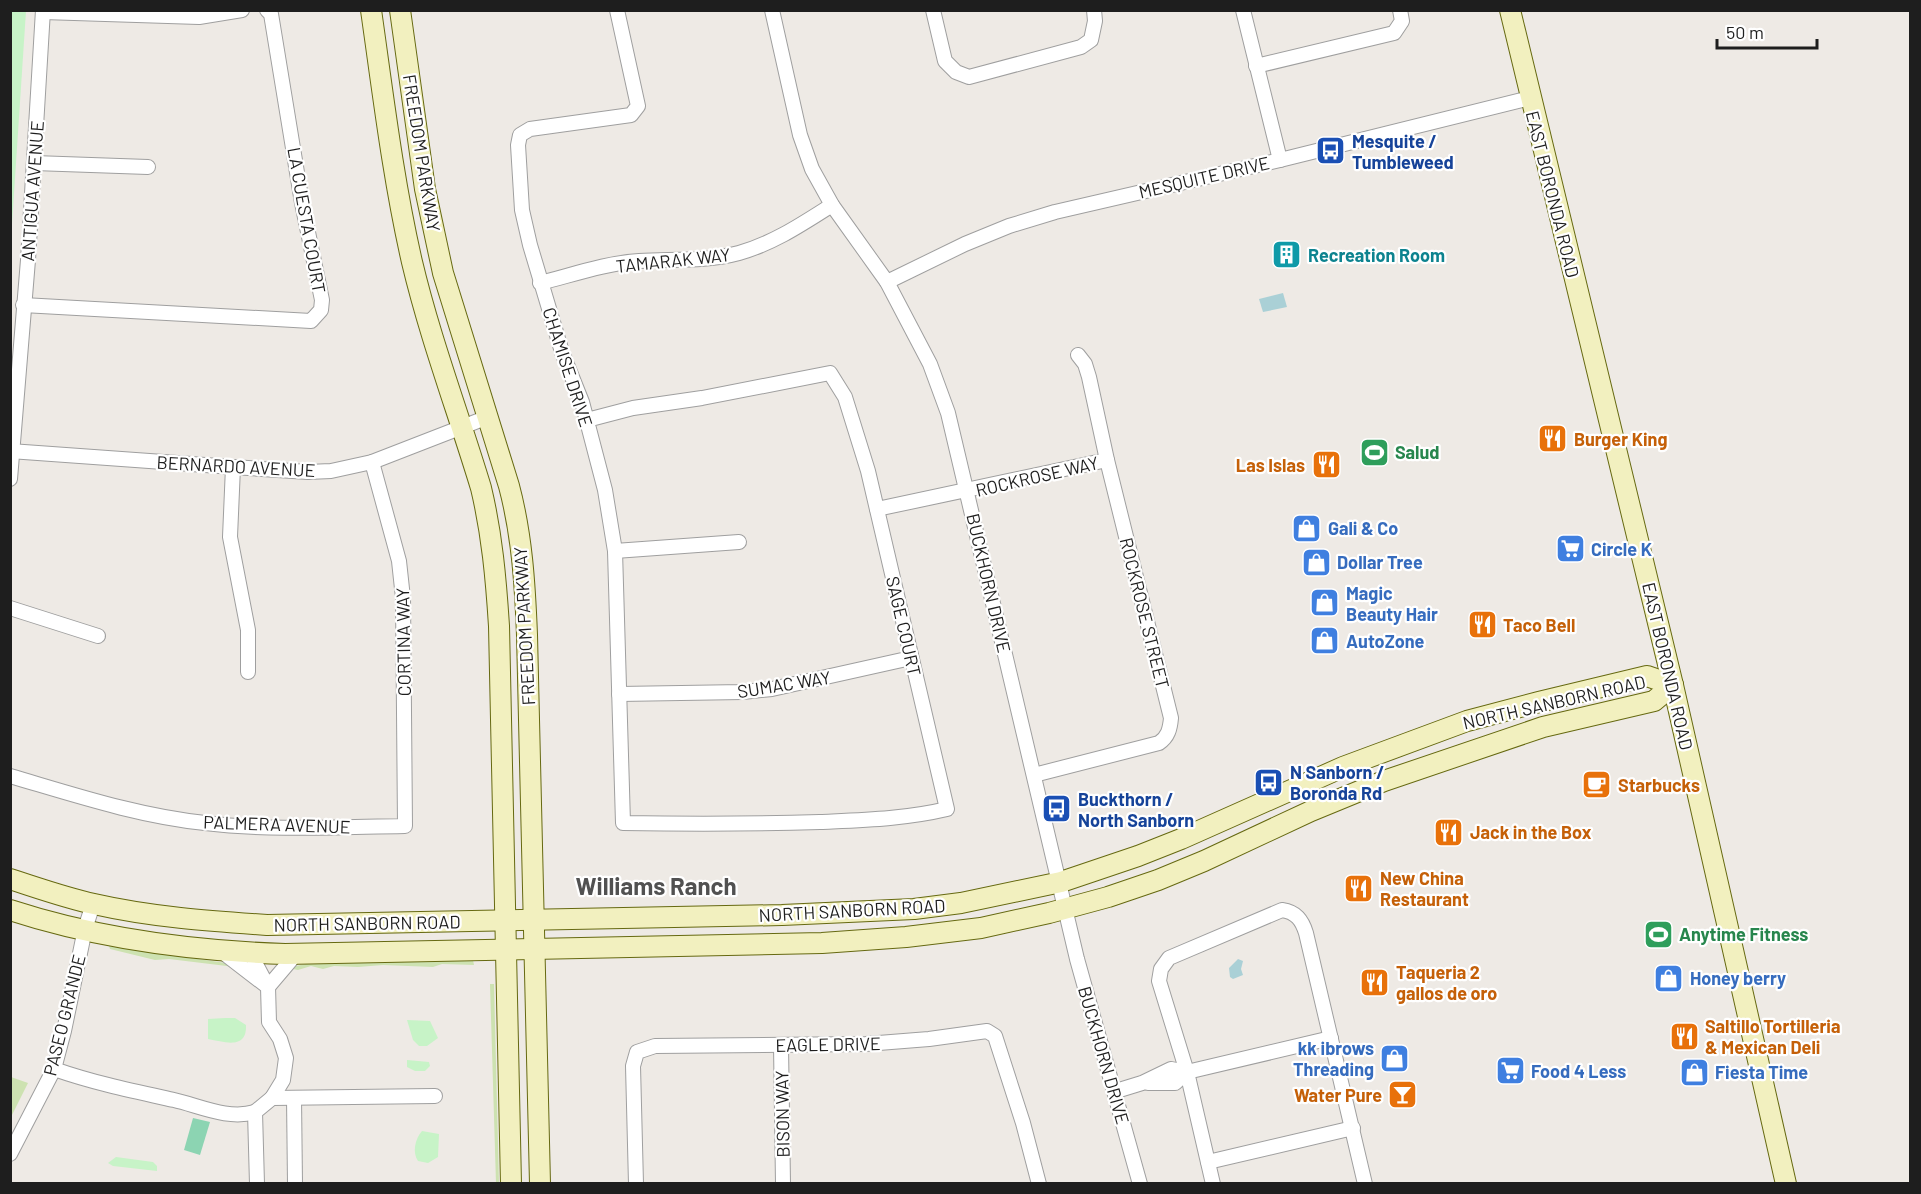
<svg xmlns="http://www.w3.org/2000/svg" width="1921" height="1194" font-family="Barlow,sans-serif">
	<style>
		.grass { fill: #cde2b1 }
		.park { fill: #c7f3c7 }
		.pitch { fill: #8cd4b2 }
		.water { fill: #aad0d6 }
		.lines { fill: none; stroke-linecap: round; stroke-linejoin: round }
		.street-casing { stroke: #9f9f9f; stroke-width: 16 }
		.secondary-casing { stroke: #666911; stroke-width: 22 }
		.street { stroke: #fff; stroke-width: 14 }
		.secondary { stroke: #f2f0bf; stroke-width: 20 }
		.labels { text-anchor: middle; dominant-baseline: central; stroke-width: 4.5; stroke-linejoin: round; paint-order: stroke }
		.transit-label { font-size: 18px; font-weight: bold; fill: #164399; stroke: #fff; text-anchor: start }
		.street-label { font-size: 18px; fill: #1e1e1e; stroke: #fff }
		.culture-label { font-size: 18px; font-weight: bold; fill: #0d838f; stroke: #fff; text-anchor: start }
		.food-label { font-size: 18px; font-weight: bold; fill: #c56008; stroke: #fff; text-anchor: start }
		.leisure-label { font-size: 18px; font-weight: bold; fill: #27864d; stroke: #fff; text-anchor: start }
		.shop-label { font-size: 18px; font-weight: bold; fill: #366cbe; stroke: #fff; text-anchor: start }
		.district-label { font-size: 24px; font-weight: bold; fill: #515151; stroke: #fff }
	</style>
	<rect width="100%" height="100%" fill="#eeeae5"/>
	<!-- grass -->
	<g class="grass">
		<path d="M 109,946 L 226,963 L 235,967 L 169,959 L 155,960 L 110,949 Z"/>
		<path d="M 473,960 L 474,965 L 442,964 L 433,967 L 383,965 L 358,967 L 334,966 L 323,969 L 311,966 L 298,970 L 293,969 L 296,966 L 306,964 Z"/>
		<path d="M 490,984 L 494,984 L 499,1184 L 496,1183 Z"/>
		<path d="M 11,1077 L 28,1083 L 11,1117 L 10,1077 Z"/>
	</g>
	<!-- park -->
	<g class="park">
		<path d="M 11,10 L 26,11 L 11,239 L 10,11 Z"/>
		<path d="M 225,1018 L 235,1018 L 246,1025 C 247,1050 225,1042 208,1039 L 208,1019 Z"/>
		<path d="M 407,1020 L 430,1021 L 438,1038 L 427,1046 L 419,1046 L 413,1040 Z"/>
		<path d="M 407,1060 L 429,1062 L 430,1066 L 425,1071 L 415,1071 L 407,1067 Z"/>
		<path d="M 422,1131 L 439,1134 L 438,1157 L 428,1163 L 418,1161 C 412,1152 415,1139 422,1131 Z"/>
		<path d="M 116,1157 L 153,1162 L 157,1166 L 157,1171 L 113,1166 L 108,1163 Z"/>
	</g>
	<!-- pitch -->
	<path class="pitch" d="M 193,1118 L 210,1122 L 200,1155 L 184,1150 Z"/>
	<!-- water -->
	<g class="water">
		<path d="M 1283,293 L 1287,307 L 1263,312 L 1259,299 Z"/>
		<path d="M 1238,959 L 1243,961 L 1241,969 L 1243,975 L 1233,979 L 1230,977 L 1229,968 Z"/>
	</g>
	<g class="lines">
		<defs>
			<g id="street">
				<path d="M 772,10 L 800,135 L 812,169 L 832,205 L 887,282 L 930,364 L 948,413 L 1077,959 L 1140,1184"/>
				<path d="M 933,10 L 945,61 L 956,72 L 969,77 L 1081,47 L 1091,40 L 1095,21 L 1094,10"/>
				<path d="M 1243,10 L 1280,160"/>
				<path d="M 43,12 L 199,17 L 242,10"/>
				<path d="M 1256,66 L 1394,33 L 1402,21 L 1400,10"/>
				<path d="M 34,163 L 148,167"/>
				<path d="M 887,282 L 965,244 L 1009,226 L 1055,212 L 1280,160 L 1530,98"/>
				<path d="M 540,283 C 572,275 606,263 639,261 C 672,259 706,262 739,253 C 774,243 802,224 832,205"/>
				<path d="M 23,305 L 311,321 L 321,310 L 322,300 L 302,203 L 271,14 L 267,10"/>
				<path d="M 587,420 L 633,408 L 702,398 L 830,373 L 845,397 L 868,471 L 947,809 C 905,819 863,820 820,822 C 754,824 689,824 623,823 L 615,551 L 605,490 L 582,402 L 562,352 L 530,245 L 522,210 L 518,145 L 520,135 L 530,129 L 631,115 L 638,106 L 617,10"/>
				<path d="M 10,451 L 233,467 L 308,472 L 331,471 L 372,462 L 488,417"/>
				<path d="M 233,467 L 230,537 L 248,630 L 248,672"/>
				<path d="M 10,479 L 28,260 L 43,10"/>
				<path d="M 877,509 L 1107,460"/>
				<path d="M 615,551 L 739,542"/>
				<path d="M 10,608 L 98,636"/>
				<path d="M 619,694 L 743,692 L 772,689 L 911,658"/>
				<path d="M 1034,775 L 1159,743 C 1168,737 1170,729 1171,718 L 1107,460 L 1089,377 L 1085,364 L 1078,355"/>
				<path d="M 10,776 C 75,795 138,816 205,823 C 271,831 339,827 405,826 L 403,598 L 399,561 L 372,462"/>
				<path d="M 221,951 L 268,987 L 269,1022 L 280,1039 L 286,1058 L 283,1080 L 272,1098"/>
				<path d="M 250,953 L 268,987 L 296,954"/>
				<path d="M 781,1045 L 783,1184"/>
				<path d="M 54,1069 C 94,1083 133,1091 174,1100 C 200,1106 228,1120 255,1112"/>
				<path d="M 1148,1083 L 1175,1083 L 1187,1072"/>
				<path d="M 1116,1091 L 1142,1083 L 1171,1069 L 1187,1072 L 1331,1038"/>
				<path d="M 294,1098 L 295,1184"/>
				<path d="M 10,1154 L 54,1069 L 64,1031 L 85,929 L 93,904"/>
				<path d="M 1208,1162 L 1353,1128"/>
				<path d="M 257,1184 L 255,1112 L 272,1098 L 435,1096"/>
				<path d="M 636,1184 L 633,1066 L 637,1052 L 655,1046 L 866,1044 L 929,1039 L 987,1031 L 995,1036 L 1023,1123 L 1039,1184"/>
				<path d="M 1213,1184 L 1187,1072 L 1159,981 L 1161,969 L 1169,958 L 1282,910 C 1296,912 1302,920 1306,933 L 1365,1184"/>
			</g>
			<g id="secondary">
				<path d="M 371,10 C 383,94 393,179 412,262 C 430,338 458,412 481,488 C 492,534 496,579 499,626 L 511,1184"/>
				<path d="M 400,10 L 425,189 L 443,273 L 509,486 C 522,535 525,584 527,635 L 540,1184"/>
				<path d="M 1510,10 L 1673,685 L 1786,1184"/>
				<path d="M 10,879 C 38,888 66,898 94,904 C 151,917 209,921 267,925 L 782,915 L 914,909 L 961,903 L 1061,882 L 1138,856 L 1181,839 L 1343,767 L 1467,721 L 1539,702 L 1647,676 L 1673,685"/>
				<path d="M 10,910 C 99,939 192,951 285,954 L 822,943 L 906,937 L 981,928 L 1049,913 L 1108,897 L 1158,880 L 1204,861 L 1311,811 L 1384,781 L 1543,727 L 1654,701 L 1673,685"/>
			</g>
		</defs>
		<!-- street casing -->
		<use href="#street" class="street-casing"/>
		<!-- secondary casing -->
		<use href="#secondary" class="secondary-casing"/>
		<!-- street -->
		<use href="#street" class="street"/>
		<!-- secondary -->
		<use href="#secondary" class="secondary"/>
	</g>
	<!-- icons -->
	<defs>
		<symbol id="bus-square" viewBox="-11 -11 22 22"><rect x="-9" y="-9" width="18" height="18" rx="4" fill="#1a4fb4" stroke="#fff"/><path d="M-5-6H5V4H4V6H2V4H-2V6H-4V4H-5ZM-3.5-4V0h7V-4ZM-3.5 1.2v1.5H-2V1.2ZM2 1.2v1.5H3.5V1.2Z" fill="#fff"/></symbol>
		<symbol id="building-square" viewBox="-11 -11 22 22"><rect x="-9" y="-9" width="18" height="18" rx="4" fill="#0f9aa8" stroke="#fff"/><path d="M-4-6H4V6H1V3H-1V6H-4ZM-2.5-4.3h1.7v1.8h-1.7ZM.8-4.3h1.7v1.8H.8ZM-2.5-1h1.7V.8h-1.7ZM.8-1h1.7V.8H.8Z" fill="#fff"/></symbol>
		<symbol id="restaurant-square" viewBox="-11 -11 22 22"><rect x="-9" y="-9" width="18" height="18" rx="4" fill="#e8710a" stroke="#fff"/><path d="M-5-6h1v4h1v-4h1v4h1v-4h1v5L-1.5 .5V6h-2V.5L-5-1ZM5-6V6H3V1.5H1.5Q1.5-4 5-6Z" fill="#fff"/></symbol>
		<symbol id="stadium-square" viewBox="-11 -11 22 22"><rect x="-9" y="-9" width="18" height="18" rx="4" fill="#2e9e5b" stroke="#fff"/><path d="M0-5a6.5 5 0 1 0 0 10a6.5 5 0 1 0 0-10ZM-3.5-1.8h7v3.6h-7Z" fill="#fff"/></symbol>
		<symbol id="shop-square" viewBox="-11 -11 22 22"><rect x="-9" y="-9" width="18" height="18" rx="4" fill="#3f7fe0" stroke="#fff"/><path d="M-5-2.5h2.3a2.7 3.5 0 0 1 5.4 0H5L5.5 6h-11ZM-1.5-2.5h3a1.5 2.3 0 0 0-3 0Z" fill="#fff"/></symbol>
		<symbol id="supermarket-square" viewBox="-11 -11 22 22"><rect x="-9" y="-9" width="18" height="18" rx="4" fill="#3f7fe0" stroke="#fff"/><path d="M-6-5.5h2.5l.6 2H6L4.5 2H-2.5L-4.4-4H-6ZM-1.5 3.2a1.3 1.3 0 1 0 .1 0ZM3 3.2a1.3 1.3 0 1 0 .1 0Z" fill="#fff"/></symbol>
		<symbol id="cafe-square" viewBox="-11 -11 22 22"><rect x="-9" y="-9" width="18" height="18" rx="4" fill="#e8710a" stroke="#fff"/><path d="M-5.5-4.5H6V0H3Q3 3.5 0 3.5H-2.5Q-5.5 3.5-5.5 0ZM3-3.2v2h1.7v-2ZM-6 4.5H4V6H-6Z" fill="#fff"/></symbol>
		<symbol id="bar-square" viewBox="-11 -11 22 22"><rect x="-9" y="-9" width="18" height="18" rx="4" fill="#e8710a" stroke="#fff"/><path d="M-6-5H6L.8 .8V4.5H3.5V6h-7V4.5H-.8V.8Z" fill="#fff"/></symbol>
	</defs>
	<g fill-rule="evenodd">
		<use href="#bus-square" x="1314" y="134" width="33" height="33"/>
		<use href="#building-square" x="1270" y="238" width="33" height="33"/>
		<use href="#restaurant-square" x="1536" y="422" width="33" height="33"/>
		<use href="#stadium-square" x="1358" y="436" width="33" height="33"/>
		<use href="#restaurant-square" x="1310" y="448" width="33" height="33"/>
		<use href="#shop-square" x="1290" y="512" width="33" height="33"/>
		<use href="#supermarket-square" x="1554" y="532" width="33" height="33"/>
		<use href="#shop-square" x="1300" y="546" width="33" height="33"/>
		<use href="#shop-square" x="1308" y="586" width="33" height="33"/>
		<use href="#restaurant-square" x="1466" y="608" width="33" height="33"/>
		<use href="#shop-square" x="1308" y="624" width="33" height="33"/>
		<use href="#bus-square" x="1252" y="766" width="33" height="33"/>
		<use href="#cafe-square" x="1580" y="768" width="33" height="33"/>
		<use href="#bus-square" x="1040" y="792" width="33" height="33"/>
		<use href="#restaurant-square" x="1432" y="816" width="33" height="33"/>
		<use href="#restaurant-square" x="1342" y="872" width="33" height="33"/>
		<use href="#stadium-square" x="1642" y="918" width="33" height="33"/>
		<use href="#shop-square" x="1652" y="962" width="33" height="33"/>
		<use href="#restaurant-square" x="1358" y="966" width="33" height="33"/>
		<use href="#restaurant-square" x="1668" y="1020" width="33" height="33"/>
		<use href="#shop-square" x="1378" y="1042" width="33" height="33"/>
		<use href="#supermarket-square" x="1494" y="1054" width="33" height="33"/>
		<use href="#shop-square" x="1678" y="1056" width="33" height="33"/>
		<use href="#bar-square" x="1386" y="1078" width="33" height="33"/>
	</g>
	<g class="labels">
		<!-- transit labels -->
		<g class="transit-label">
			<text x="1352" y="141">Mesquite /<tspan x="1352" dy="21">Tumbleweed</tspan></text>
			<text x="1290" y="772">N Sanborn /<tspan x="1290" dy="21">Boronda Rd</tspan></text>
			<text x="1078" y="799">Buckthorn /<tspan x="1078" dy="21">North Sanborn</tspan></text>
		</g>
		<!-- street labels -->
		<g class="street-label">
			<text transform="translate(422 153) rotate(81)">FREEDOM PARKWAY</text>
			<text transform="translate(1204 177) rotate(-13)">MESQUITE DRIVE</text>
			<text transform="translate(32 191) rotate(-86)">ANTIGUA AVENUE</text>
			<text transform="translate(1553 194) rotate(76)">EAST BORONDA ROAD</text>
			<text transform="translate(307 220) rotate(80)">LA CUESTA COURT</text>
			<text transform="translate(673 260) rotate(-6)">TAMARAK WAY</text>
			<text transform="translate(568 367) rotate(72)">CHAMISE DRIVE</text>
			<text transform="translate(236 466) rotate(3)">BERNARDO AVENUE</text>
			<text transform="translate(1037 476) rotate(-13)">ROCKROSE WAY</text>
			<text transform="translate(989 583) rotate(77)">BUCKHORN DRIVE</text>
			<text transform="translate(1145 613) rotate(76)">ROCKROSE STREET</text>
			<text transform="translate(524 626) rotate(-93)">FREEDOM PARKWAY</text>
			<text transform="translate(904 626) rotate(77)">SAGE COURT</text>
			<text transform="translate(403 642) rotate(-91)">CORTINA WAY</text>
			<text transform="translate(1668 666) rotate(77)">EAST BORONDA ROAD</text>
			<text transform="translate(784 684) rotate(-9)">SUMAC WAY</text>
			<text transform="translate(1554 702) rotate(-13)">NORTH SANBORN ROAD</text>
			<text transform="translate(277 824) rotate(2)">PALMERA AVENUE</text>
			<text transform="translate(852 910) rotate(-3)">NORTH SANBORN ROAD</text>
			<text transform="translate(367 923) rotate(-1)">NORTH SANBORN ROAD</text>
			<text transform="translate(64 1015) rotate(-76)">PASEO GRANDE</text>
			<text transform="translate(828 1044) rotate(-1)">EAGLE DRIVE</text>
			<text transform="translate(1104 1055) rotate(74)">BUCKHORN DRIVE</text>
			<text transform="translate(782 1114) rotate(-91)">BISON WAY</text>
		</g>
		<!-- culture labels -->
		<g class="culture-label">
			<text x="1308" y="255">Recreation Room</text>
		</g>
		<!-- food labels -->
		<g class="food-label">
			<text x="1574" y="439">Burger King</text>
			<text x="1305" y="465" text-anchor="end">Las Islas</text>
			<text x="1503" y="625">Taco Bell</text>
			<text x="1618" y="785">Starbucks</text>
			<text x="1470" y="832">Jack in the Box</text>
			<text x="1380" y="878">New China<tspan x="1380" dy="21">Restaurant</tspan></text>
			<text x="1396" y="972">Taqueria 2<tspan x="1396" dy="21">gallos de oro</tspan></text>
			<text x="1705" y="1026">Saltillo Tortilleria<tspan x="1705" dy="21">&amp; Mexican Deli</tspan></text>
			<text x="1382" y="1095" text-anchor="end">Water Pure</text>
		</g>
		<!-- leisure labels -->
		<g class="leisure-label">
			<text x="1395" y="452">Salud</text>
			<text x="1679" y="934">Anytime Fitness</text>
		</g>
		<!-- shop labels -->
		<g class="shop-label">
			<text x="1328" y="528">Gali &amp; Co</text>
			<text x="1591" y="549">Circle K</text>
			<text x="1337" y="562">Dollar Tree</text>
			<text x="1346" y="593">Magic<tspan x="1346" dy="21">Beauty Hair</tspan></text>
			<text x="1346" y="641">AutoZone</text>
			<text x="1690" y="978">Honey berry</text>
			<text x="1374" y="1048" text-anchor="end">kk ibrows<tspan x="1374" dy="21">Threading</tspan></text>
			<text x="1531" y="1071">Food 4 Less</text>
			<text x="1715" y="1072">Fiesta Time</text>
		</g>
		<!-- district labels -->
		<g class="district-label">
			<text x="656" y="885">Williams Ranch</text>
		</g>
	</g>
	<!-- border -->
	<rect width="1921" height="1194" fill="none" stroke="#1e1e1e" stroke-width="24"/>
	<!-- scale -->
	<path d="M1717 39v9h100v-9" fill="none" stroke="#1e1e1e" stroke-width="3"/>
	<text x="1726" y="39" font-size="18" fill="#1e1e1e" stroke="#ffffff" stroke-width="4.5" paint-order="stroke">50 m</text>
</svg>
